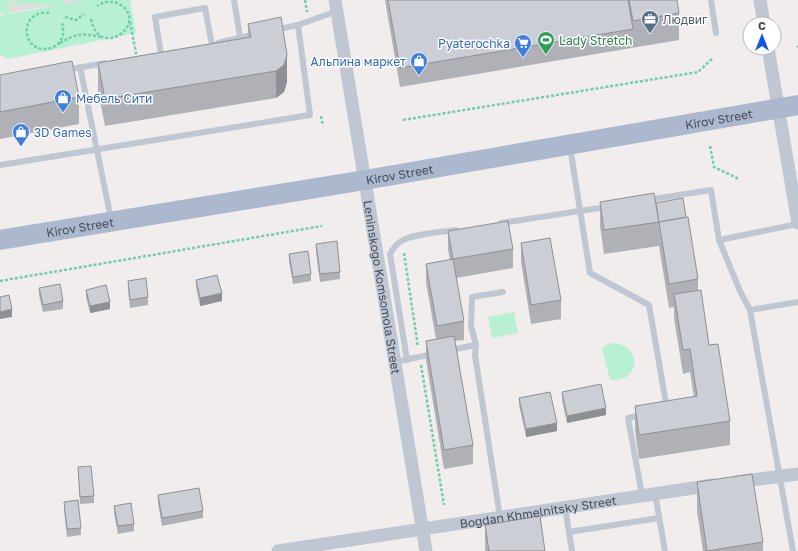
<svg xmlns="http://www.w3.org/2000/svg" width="798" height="551" font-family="'Golos Text',sans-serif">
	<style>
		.education { fill: #e1dede }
		.green { fill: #b8f0d4 }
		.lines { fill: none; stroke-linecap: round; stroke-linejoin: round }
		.path { stroke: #6fcfaa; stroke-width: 2.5; stroke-dasharray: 3 2; stroke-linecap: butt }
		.service { stroke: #bfc7d3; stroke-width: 6 }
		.minor { stroke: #bfc7d3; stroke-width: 13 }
		.primary { stroke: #abb8cd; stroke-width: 20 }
		.wall { fill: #afb1b7 }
		.shaded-wall { fill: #8e9095 }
		.building { fill: #cbced5; stroke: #8e9095 }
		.labels { text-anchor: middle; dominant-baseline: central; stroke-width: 3; stroke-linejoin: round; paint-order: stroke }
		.service-label { font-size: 12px; fill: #4e5e75; stroke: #fff; text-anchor: start }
		.leisure-label { font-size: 12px; fill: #27864d; stroke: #fff; text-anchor: start }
		.shop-label { font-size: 12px; fill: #366cbe; stroke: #fff; text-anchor: end }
		.street-label { font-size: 12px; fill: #444e5b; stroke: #fff }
	</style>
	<rect width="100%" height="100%" fill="#f0edec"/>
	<!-- education -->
	<path class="education" d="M 0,0 L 91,0 L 0,14 Z"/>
	<!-- green -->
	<g class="green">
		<path d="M 0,0 L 9,0 L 9,14 L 58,5 L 13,4 L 14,0 L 64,0 L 64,4 L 84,0 L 130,0 L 136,33 L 8,59 L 0,55 L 0,16 L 6,14 L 0,14 Z"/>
		<path d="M 514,312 L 518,333 L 492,338 L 488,317 Z"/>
		<path d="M 615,343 C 644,348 639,383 610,380 L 602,348 L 608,344 Z"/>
	</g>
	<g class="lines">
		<!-- path -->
		<g class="path">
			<path d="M 305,0 L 307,12"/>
			<path d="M 49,13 C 21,9 19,49 45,49 C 50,49 55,47 59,43 C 64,37 64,30 62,23"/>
			<path d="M 65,17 L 76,20 L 84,14"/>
			<path d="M 91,19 C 99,61 149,24 121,5 C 113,0 105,1 97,6"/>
			<path d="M 130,22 L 137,58"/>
			<path d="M 60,43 C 78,33 81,33 101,37"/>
			<path d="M 797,46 L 798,47"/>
			<path d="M 321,116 L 323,126"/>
			<path d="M 403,120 L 698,72 L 713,58"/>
			<path d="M 710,146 L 714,167 L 739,179"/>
			<path d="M 404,253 L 418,347"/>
			<path d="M 0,281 L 322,226"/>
			<path d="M 421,365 L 444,505"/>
		</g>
		<!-- service -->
		<g class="service">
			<path d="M 234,0 L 240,37"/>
			<path d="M 711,0 L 716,33"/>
			<path d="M 275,30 L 298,25 L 337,11"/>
			<path d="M 218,43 L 256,34"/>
			<path d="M 161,54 L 155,17 L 205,8 L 212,45"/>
			<path d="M 80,67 L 111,219"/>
			<path d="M 66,70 L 105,63"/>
			<path d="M 570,147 L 590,273 L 649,305 L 667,409"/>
			<path d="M 0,165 L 310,115 L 298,25"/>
			<path d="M 647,200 L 711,190 L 719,240 L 740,291 L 750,310 L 793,551"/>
			<path d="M 501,223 L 606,207"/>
			<path d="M 719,240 L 798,224"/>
			<path d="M 750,310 L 798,302"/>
			<path d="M 450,350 L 476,345"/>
			<path d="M 407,360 L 390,254 C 393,249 395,245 400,242 C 410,234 443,232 456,230"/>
			<path d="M 395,362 L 433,354"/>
			<path d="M 642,415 L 628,418 L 642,495"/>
			<path d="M 655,493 L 665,551"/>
			<path d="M 565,507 L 572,551"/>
			<path d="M 500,517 L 475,355 L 476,345 L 471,326 L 472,297 L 503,292"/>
			<path d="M 569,532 L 659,518"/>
		</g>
		<!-- minor -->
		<g class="minor">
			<path id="s1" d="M 335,0 L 426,551"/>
			<path d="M 760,0 L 764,24"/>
			<path d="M 768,48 L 798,223"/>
			<path d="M 736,482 L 798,474"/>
			<path id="s2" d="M 278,551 L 713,485"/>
		</g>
		<!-- primary -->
		<path class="primary" id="s3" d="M 0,240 L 365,180 L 798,105"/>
	</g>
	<!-- wall -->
	<g class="wall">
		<path d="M 385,0 L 677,0 L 679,13 L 679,40 L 400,87 Z"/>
		<path d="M 248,24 L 287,82 L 284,92 L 276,98 L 105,126 L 98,90 L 98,63 L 248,37 Z"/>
		<path d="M 0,75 L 79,97 L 79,124 L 0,139 Z"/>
		<path d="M 600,202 L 656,203 L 686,217 L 698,279 L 698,291 L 709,345 L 730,421 L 730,445 L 639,459 L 635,430 L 635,406 L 694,397 L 690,372 L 683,374 L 674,318 L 674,307 L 669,308 L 659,246 L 604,254 L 600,226 Z"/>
		<path d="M 448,231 L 513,249 L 513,268 L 456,278 L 464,321 L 464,340 L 455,341 L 473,445 L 473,464 L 444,469 L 426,360 L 426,341 L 436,339 L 426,283 L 426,264 L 450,260 L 448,250 Z"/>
		<path d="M 521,243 L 561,300 L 561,319 L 531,324 L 521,262 Z"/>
		<path d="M 316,244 L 340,272 L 340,279 L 320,282 L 316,252 Z"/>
		<path d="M 289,254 L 311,274 L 311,281 L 293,284 L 289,262 Z"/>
		<path d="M 196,280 L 222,301 L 200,306 L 196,287 Z"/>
		<path d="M 128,281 L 148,297 L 148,305 L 130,308 L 128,289 Z"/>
		<path d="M 39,288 L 63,301 L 63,309 L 43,312 L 39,295 Z"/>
		<path d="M 86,290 L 110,309 L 90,313 L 86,297 Z"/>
		<path d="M 562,392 L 606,415 L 567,423 L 562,400 Z"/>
		<path d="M 519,398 L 557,431 L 526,437 L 519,405 Z"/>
		<path d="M 78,467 L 94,496 L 94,503 L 80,504 Z"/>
		<path d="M 697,482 L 763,542 L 763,551 L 703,551 L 697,511 Z"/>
		<path d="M 158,495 L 203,511 L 203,518 L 162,526 L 158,503 Z"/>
		<path d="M 64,502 L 81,528 L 81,535 L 67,537 L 64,510 Z"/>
		<path d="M 114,506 L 134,524 L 134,531 L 118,534 L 114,513 Z"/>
		<path d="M 485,525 L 545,551 L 485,551 Z"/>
	</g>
	<!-- shaded-wall -->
	<g class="shaded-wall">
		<path d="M 287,55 L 287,82 L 284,92 L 276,98 L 276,71 Z"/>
		<path d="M 222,293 L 222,301 L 200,306 L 200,298 Z"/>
		<path d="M 110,302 L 110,309 L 90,313 L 90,306 Z"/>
		<path d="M 12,309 L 12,317 L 0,319 L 0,312 Z"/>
		<path d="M 606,408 L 606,415 L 567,423 L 567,416 Z"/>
		<path d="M 557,423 L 557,431 L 526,437 L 526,429 Z"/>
	</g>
	<!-- building -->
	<g class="building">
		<path d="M 388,0 L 628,0 L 633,29 L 400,68 Z"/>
		<path d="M 629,0 L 677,0 L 679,13 L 633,21 Z"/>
		<path d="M 281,17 L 287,55 L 284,65 L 276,71 L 105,99 L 98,63 L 251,37 L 248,24 Z"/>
		<path d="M 72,61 L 79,97 L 0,112 L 0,75 Z"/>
		<path d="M 654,193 L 659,222 L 604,230 L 600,202 Z"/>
		<path d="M 683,198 L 686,217 L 659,222 L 656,203 Z"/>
		<path d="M 688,217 L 698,279 L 669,284 L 659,222 Z"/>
		<path d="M 508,221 L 513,249 L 453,259 L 464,321 L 437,326 L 426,264 L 453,259 L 448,231 Z"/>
		<path d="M 550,238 L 561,300 L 531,305 L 521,243 Z"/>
		<path d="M 337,241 L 340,272 L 320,274 L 316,244 Z"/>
		<path d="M 308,251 L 311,274 L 293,277 L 289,254 Z"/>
		<path d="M 217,275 L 222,293 L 200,298 L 196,280 Z"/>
		<path d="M 146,278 L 148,297 L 130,300 L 128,281 Z"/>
		<path d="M 60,284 L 63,301 L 43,305 L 39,288 Z"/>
		<path d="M 106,285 L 110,302 L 90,306 L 86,290 Z"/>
		<path d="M 701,290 L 709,345 L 718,344 L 730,421 L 639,435 L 635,406 L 697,396 L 690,349 L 683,350 L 674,294 Z"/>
		<path d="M 9,295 L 12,309 L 0,312 L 0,297 Z"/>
		<path d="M 454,336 L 473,445 L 444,450 L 426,341 Z"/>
		<path d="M 601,384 L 606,408 L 567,416 L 562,392 Z"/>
		<path d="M 550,392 L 557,423 L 526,429 L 519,398 Z"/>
		<path d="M 91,466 L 94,496 L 80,497 L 78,467 Z"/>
		<path d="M 752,474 L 763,542 L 707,551 L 697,482 Z"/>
		<path d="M 199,488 L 203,511 L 162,518 L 158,495 Z"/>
		<path d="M 78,500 L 81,528 L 67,529 L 64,502 Z"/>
		<path d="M 131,503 L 134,524 L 118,526 L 114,506 Z"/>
		<path d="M 540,516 L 545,551 L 489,551 L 485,525 Z"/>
	</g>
	<!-- icons -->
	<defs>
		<symbol id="office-pin" viewBox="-11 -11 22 30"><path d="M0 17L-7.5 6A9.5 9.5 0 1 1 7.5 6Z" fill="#5c6f8a" stroke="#fff"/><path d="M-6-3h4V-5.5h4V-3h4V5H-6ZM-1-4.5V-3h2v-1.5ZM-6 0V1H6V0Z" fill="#fff"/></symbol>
		<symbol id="stadium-pin" viewBox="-11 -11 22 30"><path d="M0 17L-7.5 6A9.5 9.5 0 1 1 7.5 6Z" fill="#2e9e5b" stroke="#fff"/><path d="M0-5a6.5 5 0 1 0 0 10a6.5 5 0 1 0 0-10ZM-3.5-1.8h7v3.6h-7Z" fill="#fff"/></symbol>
		<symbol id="supermarket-pin" viewBox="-11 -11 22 30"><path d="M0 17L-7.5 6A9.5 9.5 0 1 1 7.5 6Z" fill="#3f7fe0" stroke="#fff"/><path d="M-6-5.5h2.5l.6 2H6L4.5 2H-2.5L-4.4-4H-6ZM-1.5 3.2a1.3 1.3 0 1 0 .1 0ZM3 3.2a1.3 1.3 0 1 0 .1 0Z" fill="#fff"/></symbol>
		<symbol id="shop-pin" viewBox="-11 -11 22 30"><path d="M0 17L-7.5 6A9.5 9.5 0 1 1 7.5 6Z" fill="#3f7fe0" stroke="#fff"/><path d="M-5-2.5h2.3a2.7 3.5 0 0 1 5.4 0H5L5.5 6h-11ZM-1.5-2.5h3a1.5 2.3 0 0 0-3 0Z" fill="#fff"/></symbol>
	</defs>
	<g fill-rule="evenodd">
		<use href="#office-pin" x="640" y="9" width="20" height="27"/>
		<use href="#stadium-pin" x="536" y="30" width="20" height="27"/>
		<use href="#supermarket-pin" x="513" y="33" width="20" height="27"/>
		<use href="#shop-pin" x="409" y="51" width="20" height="27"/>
		<use href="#shop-pin" x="53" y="88" width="20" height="27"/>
		<use href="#shop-pin" x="11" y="122" width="20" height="27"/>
	</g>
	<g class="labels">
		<!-- service labels -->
		<g class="service-label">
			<text x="663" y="19">Людвиг</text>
		</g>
		<!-- leisure labels -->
		<g class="leisure-label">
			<text x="559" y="40">Lady Stretch</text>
		</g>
		<!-- shop labels -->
		<g class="shop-label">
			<text x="510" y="43">Pyaterochka</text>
			<text x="406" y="61">Альпина маркет</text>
			<text x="76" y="98" text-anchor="start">Мебель Сити</text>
			<text x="34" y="132" text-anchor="start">3D Games</text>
		</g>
		<!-- street labels -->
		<g class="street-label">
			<text stroke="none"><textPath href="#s3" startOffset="729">Kirov Street</textPath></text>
			<text stroke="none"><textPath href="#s3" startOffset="405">Kirov Street</textPath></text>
			<text stroke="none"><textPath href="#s3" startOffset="81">Kirov Street</textPath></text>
			<text stroke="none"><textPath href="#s1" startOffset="291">Leninskogo Komsomola Street</textPath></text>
			<text stroke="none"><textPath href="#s2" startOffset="263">Bogdan Khmelnitsky Street</textPath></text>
		</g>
	</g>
	<!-- north arrow -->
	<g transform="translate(762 36)"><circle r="19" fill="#ffffff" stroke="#b4b8bd"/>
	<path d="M0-3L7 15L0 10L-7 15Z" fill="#1157e5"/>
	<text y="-6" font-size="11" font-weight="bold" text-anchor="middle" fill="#444e5b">С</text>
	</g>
</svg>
